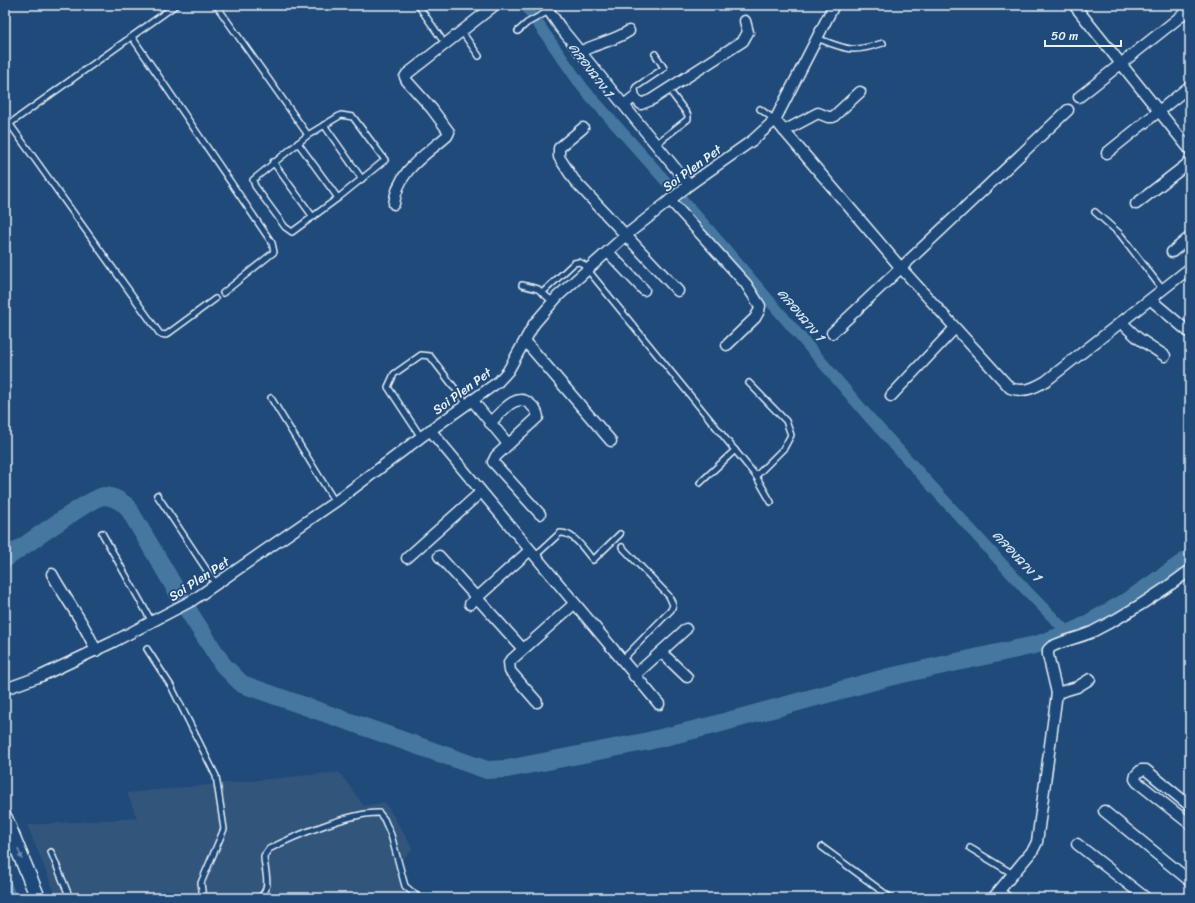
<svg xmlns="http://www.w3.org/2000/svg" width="1195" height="903" font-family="Sriracha,'Playpen Sans Thai',sans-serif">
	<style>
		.built { fill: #33547c }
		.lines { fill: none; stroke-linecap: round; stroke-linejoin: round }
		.canal { stroke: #4477a1; stroke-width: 11 }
		.river { stroke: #4477a1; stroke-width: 18 }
		.service-casing { stroke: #e8f1f8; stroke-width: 8 }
		.minor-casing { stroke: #e8f1f8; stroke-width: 13 }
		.secondary-casing { stroke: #e8f1f8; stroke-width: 17 }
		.service { stroke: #1f4a7a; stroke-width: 5 }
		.minor { stroke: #1f4a7a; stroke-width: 10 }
		.secondary { stroke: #1f4a7a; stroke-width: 14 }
		.oneway { fill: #6f8dac }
		.labels { text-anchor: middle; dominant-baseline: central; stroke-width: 3.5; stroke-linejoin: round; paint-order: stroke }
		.street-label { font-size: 13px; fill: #e8f1f8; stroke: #1f4a7a }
		.water-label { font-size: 14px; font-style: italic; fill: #cfdfeb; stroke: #1f4a7a }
	</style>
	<rect width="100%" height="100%" fill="#1f4a7a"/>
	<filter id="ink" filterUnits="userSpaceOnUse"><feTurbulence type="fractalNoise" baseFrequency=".025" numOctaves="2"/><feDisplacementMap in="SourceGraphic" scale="8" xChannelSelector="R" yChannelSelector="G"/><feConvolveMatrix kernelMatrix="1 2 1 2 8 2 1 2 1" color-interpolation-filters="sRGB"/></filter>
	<g filter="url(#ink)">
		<!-- built -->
		<path class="built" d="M 339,772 L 364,806 L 385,802 L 413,849 L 401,861 L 407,888 L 421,898 L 57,898 L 27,825 L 137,818 L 127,793 Z"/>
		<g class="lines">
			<!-- canal -->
			<g class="canal">
				<path d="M 525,5 L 583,88 L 710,231 L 868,416 L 1026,590 L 1068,633"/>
				<path d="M 5,882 L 11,898"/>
			</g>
			<!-- river -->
			<path class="river" d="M 5,559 C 20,549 93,496 104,496 C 113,496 120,501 127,506 L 191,615 L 223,665 L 242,684 L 487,770 L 507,769 L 644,742 L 710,726 L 889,677 L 1039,644 L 1075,631 L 1131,599 L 1190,558"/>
			<defs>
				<g id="service">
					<path d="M 216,5 L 308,135 L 253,180 L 255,186 L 285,227 L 292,232 L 338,198 L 385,160 L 353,117 L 341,115 L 308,135"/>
					<path d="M 418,5 L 441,38"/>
					<path d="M 518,31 L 527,23 L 549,11"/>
					<path d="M 462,32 L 479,56"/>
					<path d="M 132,37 L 272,243 L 274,252 L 269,256 L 223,293"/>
					<path d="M 817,38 C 847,50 852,53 883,43"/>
					<path d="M 634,97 L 636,94 L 635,89 L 636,87 L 664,68 L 655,54"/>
					<path d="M 760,109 L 775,120"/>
					<path d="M 9,123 L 160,334 L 166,335 L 215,299"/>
					<path d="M 324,125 L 362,179"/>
					<path d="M 5,127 L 176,5"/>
					<path d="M 298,143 L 338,198"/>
					<path d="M 656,144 L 688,119 L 688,115 L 673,95"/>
					<path d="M 273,162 L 313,217"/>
					<path d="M 1095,212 L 1120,234 L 1163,290"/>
					<path d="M 522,285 L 538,289 L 552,301"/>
					<path d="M 542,293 L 574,263 L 579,262 L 583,264 L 756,476 L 771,502"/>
					<path d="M 749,383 L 786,421 L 791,435 L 784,448 L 756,476"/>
					<path d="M 271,398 L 335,502"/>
					<path d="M 421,437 L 388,387 L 394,374 L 421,355 L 430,356 L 467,404"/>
					<path d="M 700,483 L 735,450"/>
					<path d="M 157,495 L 216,584"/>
					<path d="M 102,533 L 152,622"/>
					<path d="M 622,547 L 669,596 L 673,605 L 671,610 L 622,660"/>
					<path d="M 535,556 L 560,533 C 574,532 585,551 593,560 L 620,534"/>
					<path d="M 147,649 L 171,686 L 216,776 L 224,829 L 201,883 L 203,898"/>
					<path d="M 822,847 L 891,898"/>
					<path d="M 970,848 L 1013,874"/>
					<path d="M 51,852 L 70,898"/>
					<path d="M 1000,890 L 1011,898"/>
					<path d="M 259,898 C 273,888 264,871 264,856 L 269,849 C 294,836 352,812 379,813 L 384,819 L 391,835 L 405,886 L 419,898"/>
				</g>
				<g id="minor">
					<path d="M 545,5 L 560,27 L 689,185"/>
					<path d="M 1074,5 L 1190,150"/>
					<path d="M 580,52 C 597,43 614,41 629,31"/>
					<path d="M 1079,97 L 1190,9"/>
					<path d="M 624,105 L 634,97 L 641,104 L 651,100 L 743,41 L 748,32 L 745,21"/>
					<path d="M 775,120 L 901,268 L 1010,388 C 1024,393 1034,388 1046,381 L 1190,268"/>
					<path d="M 583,128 L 559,148 L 559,157 L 574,180 L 678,291"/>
					<path d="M 784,131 L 818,113 L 828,117 L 833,117 L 860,92"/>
					<path d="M 1107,153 L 1190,86"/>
					<path d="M 670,200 L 746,284 L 760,306 L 759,311 L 755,318 L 727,345"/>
					<path d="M 394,204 C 398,170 423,157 447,136 L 449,132 L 432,109 L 407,81 L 405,77 L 407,74 L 495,5"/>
					<path d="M 1136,204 L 1190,162"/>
					<path d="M 608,252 L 644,290"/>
					<path d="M 1172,252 L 1190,237"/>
					<path d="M 1151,300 L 1190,333"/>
					<path d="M 1121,322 L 1138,338 L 1165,356"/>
					<path d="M 832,333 L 1068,110"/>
					<path d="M 525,341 L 611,441"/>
					<path d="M 891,396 L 955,328"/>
					<path d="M 472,400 L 508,444"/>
					<path d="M 490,423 C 501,413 516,391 530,404 C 535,408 537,411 538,417 L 496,456 L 493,462 L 540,514"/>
					<path d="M 430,430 L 659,704"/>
					<path d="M 439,556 L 523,649"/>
					<path d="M 407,558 L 481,492"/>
					<path d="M 52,574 C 66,600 85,623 96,651"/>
					<path d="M 470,604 L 529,551"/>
					<path d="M 661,652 L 687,677"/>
					<path d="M 634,676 L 686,629"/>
					<path d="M 5,689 L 41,676 L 113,642 L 193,600 L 335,502 L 421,437 L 498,382 L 508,371 L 534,324 L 558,296 L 625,236 L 689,185 L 753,140 L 775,120 L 834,5"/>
					<path d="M 1057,693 L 1048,655 L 1048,650 L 1051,647 C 1064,640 1079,638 1092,632 C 1126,615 1159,594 1189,571"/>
					<path d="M 537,702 L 510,671 L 509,662 L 574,604"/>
					<path d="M 1190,806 L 1146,770 L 1141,770 L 1136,775 L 1135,779 L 1137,782 L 1190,824"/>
					<path d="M 1104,811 L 1190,881"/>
					<path d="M 1077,844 L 1146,898"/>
					<path d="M 993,898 L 1033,850 L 1037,842 L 1057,693 L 1077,687 L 1090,679"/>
				</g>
				<path id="secondary" d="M 5,818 L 38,898"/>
			</defs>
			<!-- service casing -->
			<use href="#service" class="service-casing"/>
			<!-- minor casing -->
			<use href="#minor" class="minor-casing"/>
			<!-- secondary casing -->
			<use href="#secondary" class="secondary-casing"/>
			<!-- service -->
			<use href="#service" class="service"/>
			<!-- minor -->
			<use href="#minor" class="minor"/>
			<!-- secondary -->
			<use href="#secondary" class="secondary"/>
		</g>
		<!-- one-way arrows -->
		<defs><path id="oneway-solid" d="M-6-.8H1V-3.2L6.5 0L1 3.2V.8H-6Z"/></defs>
		<use class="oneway" href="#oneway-solid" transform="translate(20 854) rotate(68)"/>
	</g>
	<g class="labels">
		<!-- street labels -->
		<g class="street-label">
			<text transform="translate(692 168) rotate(-36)">Soi Plen Pet</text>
			<text transform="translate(462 391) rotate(-36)">Soi Plen Pet</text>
			<text transform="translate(199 579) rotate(-33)">Soi Plen Pet</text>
		</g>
		<!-- water labels -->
		<g class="water-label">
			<text transform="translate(591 70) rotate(53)">คลองฉาง 1</text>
			<text transform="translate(801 315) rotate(50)">คลองฉาง 1</text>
			<text transform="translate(1017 556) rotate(47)">คลองฉาง 1</text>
		</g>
	</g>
	<!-- margin -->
	<rect width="1195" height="903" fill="none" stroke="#1f4a7a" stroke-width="20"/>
	<rect x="10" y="10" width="1175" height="883" fill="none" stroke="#e8f1f8" stroke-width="1.5" filter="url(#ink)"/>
	<!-- scale -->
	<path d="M1045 40v6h76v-6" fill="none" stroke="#e8f1f8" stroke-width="2"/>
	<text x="1051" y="40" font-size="12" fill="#e8f1f8" stroke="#1f4a7a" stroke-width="3" paint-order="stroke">50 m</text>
</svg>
